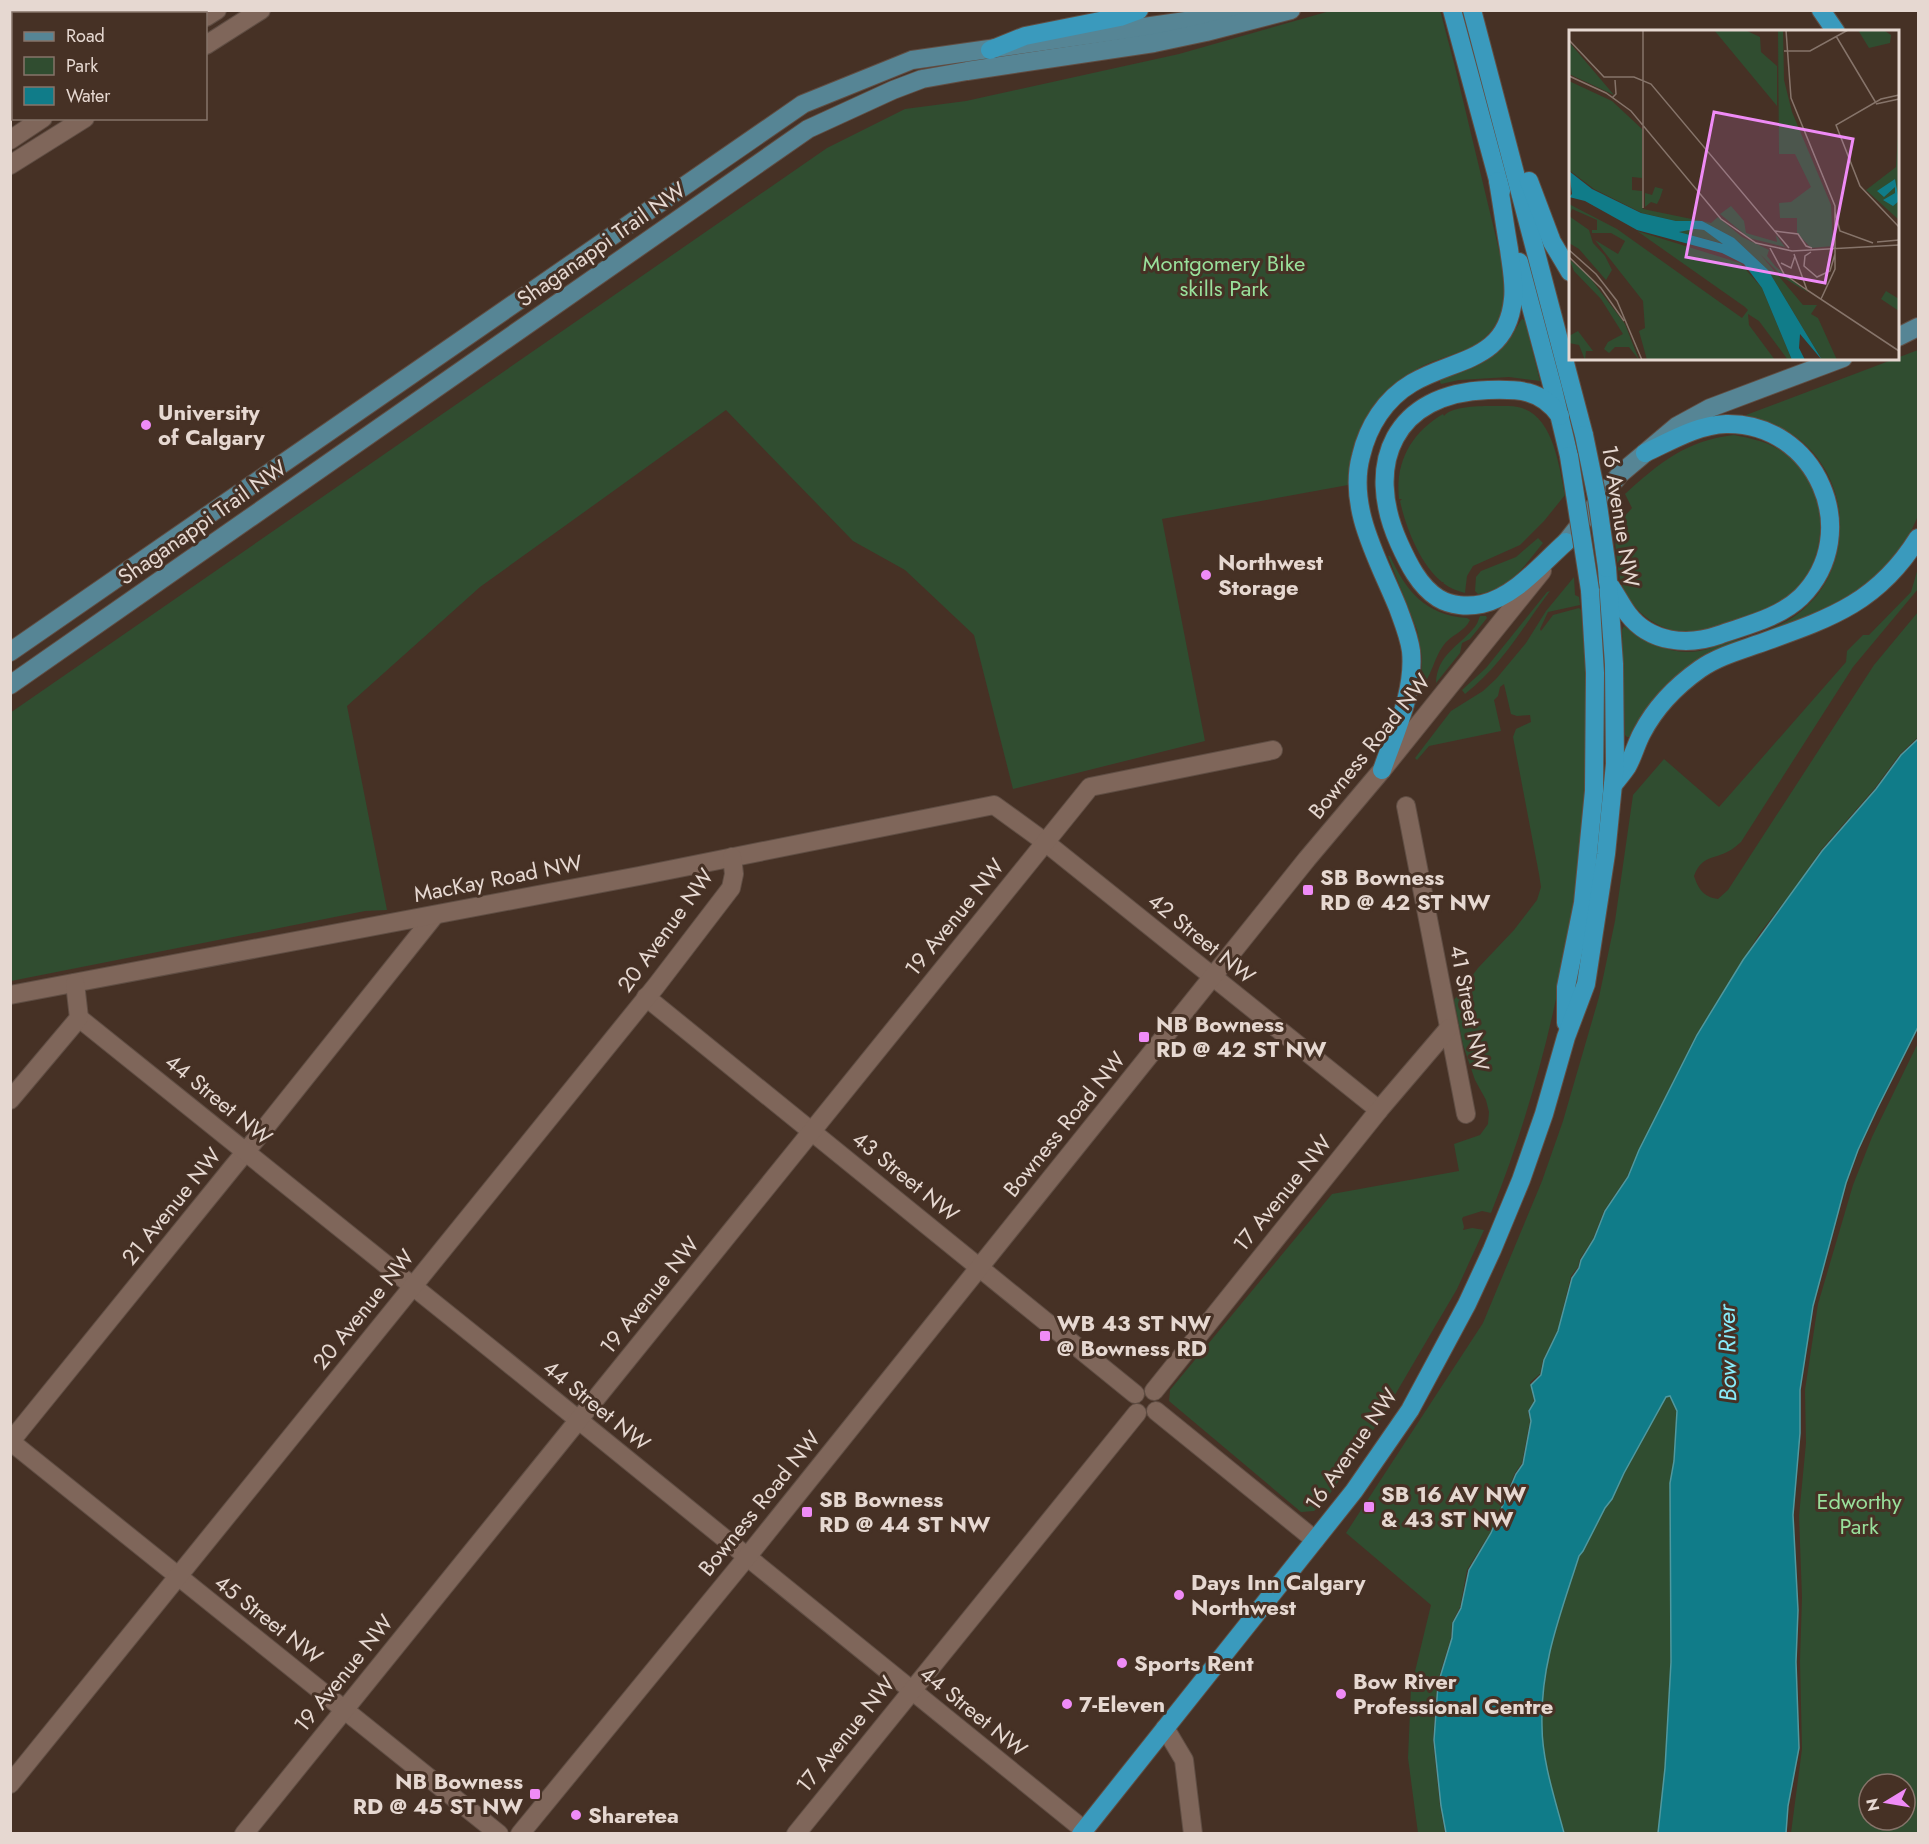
<svg xmlns="http://www.w3.org/2000/svg" width="1929" height="1844" font-family="Jost,sans-serif">
	<style>
		.green { fill: #304d30; fill-rule: evenodd }
		.water { fill: #107c89; stroke: #50989f; stroke-width: 1.5 }
		.lines { fill: none; stroke-linecap: round; stroke-linejoin: round }
		.minor-casing { stroke: #604e44; stroke-width: 20 }
		.major-casing { stroke: #604e44; stroke-width: 20 }
		.highway-casing { stroke: #604e44; stroke-width: 20 }
		.minor { stroke: #7f665a; stroke-width: 18 }
		.major { stroke: #568595; stroke-width: 18 }
		.highway { stroke: #3a9abd; stroke-width: 18 }
		.highway-bridge-casing { stroke: #604e44; stroke-width: 20; stroke-linecap: butt }
		.highway-bridge { stroke: #3a9abd; stroke-width: 18 }
		.poi-dot { fill: #ef8bf6; stroke: #463125; stroke-width: 2 }
		.labels { text-anchor: middle; dominant-baseline: central; stroke-width: 6; stroke-linejoin: round; paint-order: stroke }
		.street-label { font-size: 22px; fill: #e6d8d1; stroke: #463125 }
		.park-label { font-size: 22px; fill: #99e09b; stroke: #463125 }
		.poi-label { font-size: 22px; font-weight: bold; fill: #e6d8d1; stroke: #463125; text-anchor: start }
		.water-label { font-size: 24px; font-style: italic; fill: #88ebfa; stroke: #463125 }
		.inset-road { fill: none; stroke: #86746a; stroke-width: 1.5 }
		.view { fill: #ef8bf6; fill-opacity: 0.15; stroke: #ef8bf6; stroke-width: 3 }
		.inset-edge { fill: none; stroke: #e6d8d1; stroke-width: 3 }
	</style>
	<rect width="100%" height="100%" fill="#463125"/>
	<!-- green -->
	<g class="green">
		<path d="M 1440,10 L 1455,67 L 1505,275 C 1509,306 1496,338 1465,350 C 1448,357 1429,361 1414,371 C 1372,395 1349,437 1348,485 L 1162,519 L 1205,741 L 1013,789 L 974,635 L 905,570 L 853,541 L 726,410 L 480,587 L 347,706 L 387,910 L 365,911 L 11,981 L 10,713 L 827,148 L 905,109 L 966,101 L 1179,54 L 1330,11 Z"/>
		<path d="M 1522,319 L 1525,320 L 1540,381 L 1509,377 L 1459,380 L 1441,384 L 1439,380 C 1463,371 1489,364 1506,344 C 1513,336 1516,327 1522,319 Z"/>
		<path d="M 1918,350 L 1918,516 C 1889,585 1833,608 1766,631 C 1771,628 1780,625 1787,621 C 1798,615 1810,604 1818,594 C 1853,547 1846,477 1800,440 C 1785,428 1767,424 1749,418 L 1746,415 Z"/>
		<path d="M 1507,406 C 1552,405 1558,461 1565,495 L 1544,521 L 1520,545 L 1473,566 L 1467,576 L 1465,593 C 1457,591 1450,588 1443,583 L 1444,582 L 1442,582 C 1420,564 1406,528 1400,501 L 1402,499 L 1399,499 C 1395,462 1411,433 1443,414 L 1444,416 C 1453,404 1491,406 1507,406 Z"/>
		<path d="M 1734,435 C 1749,438 1765,441 1778,449 C 1829,480 1834,553 1792,594 C 1775,611 1747,615 1725,623 C 1716,626 1705,631 1695,632 C 1661,635 1628,611 1620,578 C 1616,562 1616,545 1614,528 L 1632,508 L 1625,494 C 1659,463 1687,440 1734,435 Z"/>
		<path d="M 1538,538 L 1543,543 C 1524,566 1510,590 1478,594 L 1475,591 L 1476,577 L 1481,571 L 1516,557 Z"/>
		<path d="M 1388,556 L 1390,556 C 1406,591 1425,615 1467,618 L 1470,620 C 1465,632 1450,635 1443,646 C 1434,658 1431,678 1421,687 L 1422,657 L 1417,630 Z"/>
		<path d="M 1918,568 L 1918,589 L 1853,667 L 1741,842 C 1737,845 1733,849 1729,851 C 1713,860 1702,855 1694,876 C 1698,888 1703,897 1718,899 L 1728,890 L 1874,665 L 1918,612 L 1918,737 L 1900,754 L 1875,788 L 1821,850 L 1795,888 L 1760,933 L 1697,1034 L 1639,1150 L 1627,1177 L 1604,1211 L 1593,1239 L 1580,1259 L 1578,1267 L 1571,1276 L 1558,1330 L 1543,1360 L 1540,1374 L 1530,1382 L 1534,1401 L 1528,1411 L 1530,1421 L 1522,1463 L 1515,1473 L 1490,1533 L 1467,1570 L 1460,1607 L 1452,1623 L 1451,1638 L 1437,1683 L 1433,1740 L 1440,1806 L 1445,1833 L 1418,1833 L 1408,1758 L 1411,1688 L 1431,1605 L 1346,1533 L 1483,1323 L 1542,1181 L 1563,1121 L 1599,997 L 1615,921 L 1633,795 L 1664,759 L 1719,807 L 1846,662 L 1847,651 L 1863,635 L 1869,635 L 1911,592 Z"/>
		<path d="M 1574,577 L 1575,595 L 1579,597 L 1580,605 L 1548,612 L 1540,629 L 1541,631 L 1553,615 L 1579,608 L 1581,610 C 1600,814 1566,1023 1491,1213 L 1482,1211 L 1463,1217 L 1462,1219 L 1464,1227 L 1463,1230 L 1472,1228 L 1484,1230 L 1457,1289 L 1382,1417 L 1323,1504 L 1314,1511 L 1301,1512 L 1169,1401 L 1170,1390 L 1332,1194 L 1459,1171 L 1454,1144 L 1480,1135 L 1488,1124 L 1489,1112 L 1486,1100 L 1475,1080 L 1463,1045 L 1454,1000 L 1478,968 L 1514,930 L 1537,900 L 1541,887 L 1539,874 L 1513,737 L 1516,729 L 1531,722 L 1530,715 L 1517,716 L 1511,714 L 1504,684 L 1500,687 L 1498,696 L 1494,700 L 1501,731 L 1429,746 L 1417,760 L 1415,758 L 1451,711 L 1483,691 L 1496,679 L 1526,643 L 1546,611 Z"/>
		<path d="M 1550,591 C 1522,628 1503,664 1465,694 L 1462,690 L 1486,668 L 1547,592 Z"/>
		<path d="M 1480,616 L 1486,616 L 1487,618 L 1470,639 L 1462,643 L 1460,653 L 1436,683 C 1437,655 1458,647 1473,629 C 1477,625 1478,621 1480,616 Z"/>
		<path d="M 1624,626 C 1649,645 1677,658 1708,649 C 1719,645 1734,639 1744,639 C 1696,657 1653,690 1629,737 L 1627,737 L 1625,735 L 1622,630 Z"/>
		<path d="M 1918,1043 L 1918,1833 L 1791,1833 L 1802,1749 L 1800,1661 L 1802,1597 L 1799,1516 L 1806,1443 L 1805,1390 L 1818,1304 L 1853,1185 L 1872,1137 ZM 1869,1784 L 1905,1784 L 1905,1820 L 1869,1820 Z"/>
		<path d="M 1670,1396 L 1677,1411 L 1674,1461 L 1670,1483 L 1671,1662 L 1665,1768 L 1658,1833 L 1564,1834 C 1555,1799 1542,1761 1542,1726 C 1540,1664 1561,1613 1579,1556 L 1583,1551 L 1605,1508 L 1612,1499 L 1624,1473 L 1666,1397 Z"/>
	</g>
	<!-- water -->
	<path class="water" d="M 1918,739 L 1918,1027 L 1877,1109 L 1858,1150 L 1846,1183 L 1813,1306 L 1800,1390 L 1800,1433 L 1793,1515 L 1798,1610 L 1796,1662 L 1799,1748 L 1788,1806 L 1786,1833 L 1658,1833 L 1665,1768 L 1671,1662 L 1670,1483 L 1674,1461 L 1677,1411 L 1670,1396 L 1666,1397 L 1624,1473 L 1612,1499 L 1605,1508 L 1583,1551 L 1579,1556 C 1561,1613 1540,1664 1542,1726 C 1542,1761 1555,1799 1564,1833 L 1446,1833 L 1441,1806 L 1434,1740 L 1438,1684 L 1452,1638 L 1453,1623 L 1461,1608 L 1469,1570 L 1491,1533 L 1516,1474 L 1523,1464 L 1531,1421 L 1529,1411 L 1535,1401 L 1531,1385 L 1541,1375 L 1544,1360 L 1558,1331 L 1572,1278 L 1579,1268 L 1581,1260 L 1594,1239 L 1605,1211 L 1628,1177 L 1639,1150 L 1697,1035 L 1743,960 L 1822,851 L 1876,789 L 1901,755 Z"/>
	<g class="lines">
		<defs>
			<g id="minor">
				<path d="M 206,17 L 217,10"/>
				<path d="M 206,45 L 261,10"/>
				<path d="M 10,140 L 43,118"/>
				<path d="M 10,165 L 85,118"/>
				<path d="M 1406,806 L 1466,1114"/>
				<path d="M 435,915 L 257,1138 L 233,1167 L 11,1441 L 10,1441 L 499,1834"/>
				<path d="M 10,995 L 639,876 L 994,805 L 1045,842 L 1379,1110"/>
				<path d="M 646,997 L 1135,1394"/>
				<path d="M 79,1018 L 496,1353 L 1084,1830"/>
				<path d="M 10,1100 L 79,1018 L 75,983"/>
				<path d="M 1154,1391 L 1379,1110 L 1449,1028"/>
				<path d="M 1156,1411 L 1315,1540"/>
				<path d="M 1165,1728 L 1184,1760 L 1193,1834"/>
				<path d="M 10,1784 L 656,986 L 731,888 L 734,874 L 732,857"/>
				<path d="M 244,1834 L 1090,787 L 1273,750"/>
				<path d="M 520,1834 L 747,1557 L 1307,859 L 1382,770 L 1542,571"/>
				<path d="M 796,1834 L 1137,1413"/>
			</g>
			<g id="major">
				<path d="M 1898,337 L 1918,327"/>
				<path d="M 1566,542 L 1620,474 L 1677,426 L 1710,408 L 1843,358"/>
				<path d="M 10,652 L 803,104 L 912,60 L 1200,19 L 1241,10"/>
				<path d="M 10,685 L 808,129 L 893,90 L 922,79 L 967,71 L 1154,43 L 1206,32 L 1291,10"/>
			</g>
			<g id="highway">
				<path d="M 1452,10 L 1501,191"/>
				<path d="M 1472,10 L 1584,435"/>
				<path d="M 1821,10 L 1836,32"/>
				<path d="M 990,50 L 1025,36 L 1120,17 L 1139,10"/>
				<path d="M 1529,181 L 1552,242 L 1570,272"/>
				<path d="M 1519,262 L 1553,389 L 1569,456"/>
				<path d="M 1560,416 C 1541,389 1518,389 1488,390 C 1395,393 1363,463 1399,543 C 1408,563 1419,586 1438,598 C 1451,606 1468,607 1482,604 C 1516,596 1541,564 1566,542"/>
				<path d="M 1611,587 C 1617,596 1622,606 1628,614 C 1650,643 1688,646 1719,635 C 1747,625 1779,618 1801,597 C 1865,533 1816,422 1726,424 C 1697,425 1671,441 1645,453"/>
				<path d="M 1382,770 C 1395,732 1415,692 1411,651 C 1409,636 1403,622 1398,608 C 1379,561 1347,508 1361,456 C 1368,426 1385,399 1412,383 C 1454,358 1507,362 1513,299 C 1515,283 1511,265 1509,249 C 1505,227 1502,204 1498,181"/>
				<path d="M 1613,785 C 1618,779 1623,773 1627,767 C 1633,757 1636,744 1642,733 C 1655,708 1676,686 1700,669 C 1717,657 1738,651 1758,644 C 1828,619 1877,604 1918,538"/>
				<path d="M 1566,1023 L 1566,987 L 1583,903 L 1594,791 L 1595,673 L 1590,590"/>
				<path d="M 1081,1834 L 1354,1491 L 1410,1410 L 1467,1304 L 1492,1250 L 1521,1180 L 1544,1114 L 1566,1037 L 1586,984 L 1606,854 L 1615,764 L 1614,664 L 1607,568"/>
			</g>
		</defs>
		<!-- minor casing -->
		<use href="#minor" class="minor-casing"/>
		<!-- major casing -->
		<use href="#major" class="major-casing"/>
		<!-- highway casing -->
		<use href="#highway" class="highway-casing"/>
		<!-- minor -->
		<use href="#minor" class="minor"/>
		<!-- major -->
		<use href="#major" class="major"/>
		<!-- highway -->
		<use href="#highway" class="highway"/>
		<defs>
			<g id="highway-bridge">
				<path d="M 1584,435 L 1597,498 L 1607,568"/>
				<path d="M 1569,456 L 1590,590"/>
			</g>
		</defs>
		<!-- highway-bridge casing -->
		<use href="#highway-bridge" class="highway-bridge-casing"/>
		<!-- highway-bridge -->
		<use href="#highway-bridge" class="highway-bridge"/>
	</g>
	<!-- markers -->
	<g class="poi-dot">
		<circle cx="146" cy="425" r="6"/>
		<circle cx="1206" cy="575" r="6"/>
		<rect x="1302" y="884" width="12" height="12" rx="3"/>
		<rect x="1138" y="1031" width="12" height="12" rx="3"/>
		<rect x="1039" y="1330" width="12" height="12" rx="3"/>
		<rect x="1363" y="1501" width="12" height="12" rx="3"/>
		<rect x="801" y="1506" width="12" height="12" rx="3"/>
		<circle cx="1179" cy="1595" r="6"/>
		<circle cx="1122" cy="1663" r="6"/>
		<circle cx="1341" cy="1694" r="6"/>
		<circle cx="1067" cy="1704" r="6"/>
		<rect x="529" y="1788" width="12" height="12" rx="3"/>
		<circle cx="576" cy="1815" r="6"/>
	</g>
	<g class="labels">
		<!-- street labels -->
		<g class="street-label">
			<text transform="translate(601 244) rotate(-35)">Shaganappi Trail NW</text>
			<text transform="translate(1621 516) rotate(81)">16 Avenue NW</text>
			<text transform="translate(202 522) rotate(-35)">Shaganappi Trail NW</text>
			<text transform="translate(1369 746) rotate(-51)">Bowness Road NW</text>
			<text transform="translate(498 878) rotate(-11)">MacKay Road NW</text>
			<text transform="translate(954 917) rotate(-51)">19 Avenue NW</text>
			<text transform="translate(665 930) rotate(-54)">20 Avenue NW</text>
			<text transform="translate(1202 938) rotate(39)">42 Street NW</text>
			<text transform="translate(1470 1008) rotate(79)">41 Street NW</text>
			<text transform="translate(219 1099) rotate(39)">44 Street NW</text>
			<text transform="translate(1064 1124) rotate(-51)">Bowness Road NW</text>
			<text transform="translate(906 1176) rotate(39)">43 Street NW</text>
			<text transform="translate(1282 1193) rotate(-51)">17 Avenue NW</text>
			<text transform="translate(171 1206) rotate(-51)">21 Avenue NW</text>
			<text transform="translate(649 1295) rotate(-51)">19 Avenue NW</text>
			<text transform="translate(363 1309) rotate(-51)">20 Avenue NW</text>
			<text transform="translate(597 1405) rotate(39)">44 Street NW</text>
			<text transform="translate(1351 1449) rotate(-55)">16 Avenue NW</text>
			<text transform="translate(759 1503) rotate(-51)">Bowness Road NW</text>
			<text transform="translate(269 1619) rotate(38)">45 Street NW</text>
			<text transform="translate(343 1673) rotate(-51)">19 Avenue NW</text>
			<text transform="translate(974 1711) rotate(39)">44 Street NW</text>
			<text transform="translate(845 1734) rotate(-51)">17 Avenue NW</text>
		</g>
		<!-- park labels -->
		<g class="park-label">
			<text x="1224" y="263">Montgomery Bike<tspan x="1224" dy="25">skills Park</tspan></text>
			<text x="1859" y="1501">Edworthy<tspan x="1859" dy="25">Park</tspan></text>
		</g>
		<!-- poi labels -->
		<g class="poi-label">
			<text x="158" y="412">University<tspan x="158" dy="25">of Calgary</tspan></text>
			<text x="1218" y="562">Northwest<tspan x="1218" dy="25">Storage</tspan></text>
			<text x="1320" y="877">SB Bowness<tspan x="1320" dy="25">RD @ 42 ST NW</tspan></text>
			<text x="1156" y="1024">NB Bowness<tspan x="1156" dy="25">RD @ 42 ST NW</tspan></text>
			<text x="1057" y="1323">WB 43 ST NW<tspan x="1057" dy="25">@ Bowness RD</tspan></text>
			<text x="1381" y="1494">SB 16 AV NW<tspan x="1381" dy="25">&amp; 43 ST NW</tspan></text>
			<text x="819" y="1499">SB Bowness<tspan x="819" dy="25">RD @ 44 ST NW</tspan></text>
			<text x="1191" y="1582">Days Inn Calgary<tspan x="1191" dy="25">Northwest</tspan></text>
			<text x="1134" y="1663">Sports Rent</text>
			<text x="1353" y="1681">Bow River<tspan x="1353" dy="25">Professional Centre</tspan></text>
			<text x="1079" y="1704">7-Eleven</text>
			<text x="523" y="1781" text-anchor="end">NB Bowness<tspan x="523" dy="25">RD @ 45 ST NW</tspan></text>
			<text x="588" y="1815">Sharetea</text>
		</g>
		<!-- water labels -->
		<g class="water-label">
			<text transform="translate(1727 1353) rotate(-91)">Bow River</text>
		</g>
	</g>
	<!-- overview -->
	<g transform="translate(1569 30)">
		<rect width="330" height="330" fill="#463125"/>
		<path d="M 145,0 L 176,0 L 191,7 L 192,22 L 208,36 L 208,76 ZM 209,0 L 214,0 L 215,50 L 223,82 L 262,175 L 264,216 L 242,218 L 228,203 L 228,188 L 211,188 L 210,173 L 222,172 L 242,157 L 226,124 L 210,124 ZM 289,0 L 316,1 L 322,5 L 321,13 L 300,18 ZM 0,12 L 45,65 L 0,44 ZM 0,51 L 43,71 L 73,99 L 73,148 L 63,147 L 63,160 L 73,161 L 74,179 L 142,193 L 149,187 L 173,207 L 200,220 L 198,226 L 207,237 L 240,263 L 215,248 L 191,224 L 234,275 L 248,275 L 242,284 L 249,288 L 268,330 L 253,330 L 199,240 L 165,208 L 133,191 L 107,191 L 73,183 L 25,159 L 0,140 ZM 330,88 L 330,190 L 297,160 L 327,137 ZM 86,157 L 94,159 L 91,168 L 88,174 L 82,172 L 76,177 L 76,163 L 83,165 ZM 0,174 L 48,199 L 173,288 L 179,280 L 176,277 L 68,201 L 171,233 L 193,258 L 223,330 L 219,330 L 190,291 L 179,284 L 180,295 L 206,330 L 78,330 L 70,301 L 76,298 L 74,271 L 26,210 L 49,224 L 56,211 L 42,203 L 23,203 L 23,200 L 28,200 L 28,190 L 3,179 L 0,186 L 20,200 L 24,213 L 36,226 L 43,240 L 37,250 L 10,219 L 0,213 ZM 162,176 L 175,191 L 177,203 L 208,212 L 207,205 L 216,217 L 180,208 L 151,184 ZM 126,199 L 135,200 L 155,214 L 110,202 ZM 0,229 L 19,245 L 56,294 L 70,330 L 60,317 L 46,317 L 40,323 L 35,319 L 39,312 L 54,304 L 32,269 L 5,241 ZM 317,261 L 330,269 L 330,281 L 312,269 ZM 9,301 L 24,321 L 17,321 L 16,330 L 10,315 L 0,313 L 0,306 Z" fill="#304d30"/>
		<path d="M 0,141 L 23,159 L 72,183 L 107,191 L 133,191 L 165,208 L 199,240 L 253,330 L 231,304 L 230,318 L 236,330 L 223,330 L 193,258 L 175,234 L 153,223 L 68,200 L 16,171 L 0,167 L 3,164 ZM 135,200 L 154,214 L 110,202 L 126,199 ZM 326,149 L 330,171 L 324,176 L 314,170 L 326,163 L 326,157 L 315,167 L 308,161 Z" fill="#107c89" fill-rule="evenodd"/>
		<path class="inset-road" d="M 74,0 L 74,178M 217,0 L 222,68 L 266,176 L 266,239 L 252,269M 267,6 L 307,73M 0,10 L 35,47 L 65,47 L 82,54 L 220,218M 215,21 L 241,21 L 279,0M 0,46 L 37,63 L 62,81 L 152,189 L 187,213 L 223,221 L 330,215M 330,65 L 312,69 L 267,95 L 291,156 L 330,197M 43,68 L 47,64 L 46,50M 307,74 L 330,69M 266,182 L 271,201 L 304,213M 206,201 L 229,204 L 237,216 L 243,218M 308,212 L 330,210M 201,218 L 215,244 L 238,260M 0,220 L 27,244 L 48,271 L 73,330M 242,222 L 236,226 L 235,236 L 248,247 L 261,241 L 266,224M 225,224 L 238,260 L 330,321M 0,227 L 32,258 L 55,291M 212,233 L 222,238 L 226,226"/>
		<path class="view" d="M 145,82 L 284,109 L 256,253 L 117,227 Z"/>
		<rect width="330" height="330" class="inset-edge"/>
	</g>
	<!-- border -->
	<rect width="1929" height="1844" fill="none" stroke="#e6d8d1" stroke-width="24"/>
	<!-- legend -->
	<rect x="12" y="12" width="195" height="108" fill="#463125" stroke="#86746a" stroke-width="1.5"/>
	<rect x="24" y="32" width="30" height="9" fill="#568595" stroke="#86746a" stroke-width="1.5"/>
	<text x="66" y="42" font-size="18" fill="#e6d8d1">Road</text>
	<rect x="24" y="57" width="30" height="18" fill="#304d30" stroke="#86746a" stroke-width="1.5"/>
	<text x="66" y="72" font-size="18" fill="#e6d8d1">Park</text>
	<rect x="24" y="87" width="30" height="18" fill="#107c89" stroke="#86746a" stroke-width="1.5"/>
	<text x="66" y="102" font-size="18" fill="#e6d8d1">Water</text>
	<!-- north arrow -->
	<g transform="translate(1887 1802) rotate(259)"><circle r="28" fill="#463125" stroke="#86746a" stroke-width="1.5"/>
	<path d="M0-4.5L10 22L0 15L-10 22Z" fill="#ef8bf6"/>
	<text y="-9" font-size="16" font-weight="bold" text-anchor="middle" fill="#e6d8d1">N</text>
	</g>
</svg>
